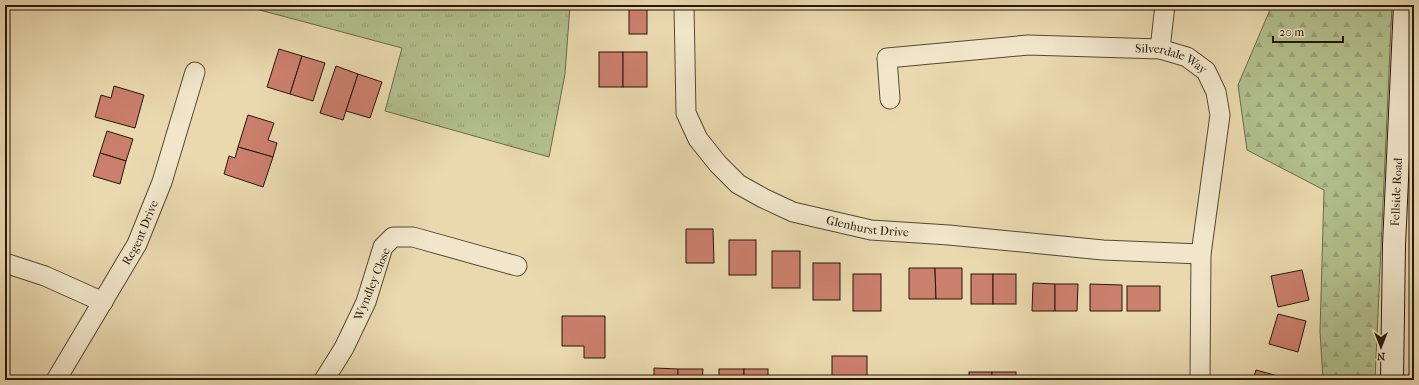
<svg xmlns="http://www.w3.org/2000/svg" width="1419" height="385" font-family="'IM FELL French Canon',serif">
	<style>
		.grass { fill: url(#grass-tufts); stroke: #6b6c4a }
		.forest { fill: url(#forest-firs); stroke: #6b6c4a }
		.building { fill: #cb7f6d; stroke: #241807 }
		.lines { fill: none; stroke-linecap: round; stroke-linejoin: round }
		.street-casing { stroke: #564831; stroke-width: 21 }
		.secondary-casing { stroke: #241807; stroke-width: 24 }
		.street { stroke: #f1e6cb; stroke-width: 19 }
		.secondary { stroke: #f1e6cb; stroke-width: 22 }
		.labels { text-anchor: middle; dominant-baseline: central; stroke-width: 3; stroke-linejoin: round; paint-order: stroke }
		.street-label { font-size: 12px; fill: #241807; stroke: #f1e6cb }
	</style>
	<defs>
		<pattern id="grass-tufts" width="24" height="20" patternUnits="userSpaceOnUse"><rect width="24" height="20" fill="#b2c08e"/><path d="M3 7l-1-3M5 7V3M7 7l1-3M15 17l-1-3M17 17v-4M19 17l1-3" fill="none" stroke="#99a479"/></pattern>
		<pattern id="forest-firs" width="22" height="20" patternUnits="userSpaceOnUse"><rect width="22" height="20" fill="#b2c08e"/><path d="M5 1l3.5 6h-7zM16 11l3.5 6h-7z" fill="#99a479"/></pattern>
	</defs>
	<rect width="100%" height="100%" fill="#ead9af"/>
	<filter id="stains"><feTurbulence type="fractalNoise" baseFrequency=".005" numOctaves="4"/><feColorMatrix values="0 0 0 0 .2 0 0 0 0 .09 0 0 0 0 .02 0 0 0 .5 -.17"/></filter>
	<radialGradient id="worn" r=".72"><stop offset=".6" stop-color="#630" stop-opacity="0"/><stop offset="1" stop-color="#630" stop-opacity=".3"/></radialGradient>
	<!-- grass -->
	<path class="grass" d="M 241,5 L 570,5 L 565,74 L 549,157 L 385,111 L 402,48 Z"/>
	<!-- forest -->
	<path class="forest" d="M 1272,5 L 1392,5 L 1375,380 L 1323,380 L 1320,332 L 1324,190 L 1247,150 L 1238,85 Z"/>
	<!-- building -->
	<g class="building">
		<rect x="629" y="5" width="18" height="29"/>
		<path d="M 279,49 L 302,56 L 290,94 L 267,87 Z"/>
		<rect x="599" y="52" width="24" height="35"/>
		<rect x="623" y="52" width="24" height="35"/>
		<path d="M 302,56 L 325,63 L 313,101 L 290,94 Z"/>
		<path d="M 336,66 L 358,74 L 343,120 L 320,113 Z"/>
		<path d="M 358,74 L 382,82 L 370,118 L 346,111 Z"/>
		<path d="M 114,86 L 144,95 L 135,128 L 95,117 L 101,95 L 111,98 Z"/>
		<path d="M 248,115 L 274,123 L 268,140 L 277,143 L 273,157 L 238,147 Z"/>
		<path d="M 107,131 L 133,139 L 126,161 L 100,153 Z"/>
		<path d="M 238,147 L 273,157 L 263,187 L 224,174 L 229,156 L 235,158 Z"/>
		<path d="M 100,153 L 126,161 L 120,184 L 93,176 Z"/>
		<path d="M 686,229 L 713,229 L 714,263 L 686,263 Z"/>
		<rect x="729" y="240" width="27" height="35"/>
		<rect x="772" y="251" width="28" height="37"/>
		<rect x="813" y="263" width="27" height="37"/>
		<path d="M 909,268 L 935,268 L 936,299 L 909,299 Z"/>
		<path d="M 935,268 L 962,268 L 962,299 L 936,299 Z"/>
		<path d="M 1302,270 L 1309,300 L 1278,307 L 1271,276 Z"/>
		<rect x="853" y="274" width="28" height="37"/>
		<rect x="971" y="274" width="22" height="30"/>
		<rect x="993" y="274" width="23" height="30"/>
		<path d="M 1033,283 L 1055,284 L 1055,311 L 1032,311 Z"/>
		<path d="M 1055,284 L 1078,284 L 1077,311 L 1055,311 Z"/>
		<path d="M 1090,284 L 1122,285 L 1122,311 L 1090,311 Z"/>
		<rect x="1127" y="286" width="33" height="25"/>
		<path d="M 1278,314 L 1306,321 L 1298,352 L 1269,344 Z"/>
		<path d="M 562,316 L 605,316 L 605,358 L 584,358 L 584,346 L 562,346 Z"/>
		<rect x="832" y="356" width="35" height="24"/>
		<path d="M 654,368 L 678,369 L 678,380 L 654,380 Z"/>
		<path d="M 678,369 L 703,369 L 702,380 L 678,380 Z"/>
		<rect x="719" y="369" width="25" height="11"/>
		<rect x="744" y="369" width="24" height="11"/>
		<path d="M 1256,370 L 1285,378 L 1285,380 L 1253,380 Z"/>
		<rect x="969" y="372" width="23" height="8"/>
		<rect x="992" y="372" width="24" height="8"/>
	</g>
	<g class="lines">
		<defs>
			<g id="street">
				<path id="s1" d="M 684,5 L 686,113 L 698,139 L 718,164 L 738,184 L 763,198 L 793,212 L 871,230 L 949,235 L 1103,250 L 1201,254"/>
				<path d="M 1160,49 L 1165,5"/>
				<path id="s2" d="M 890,99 L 887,58 L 1028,45 L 1160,49 L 1187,57 L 1206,71 L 1216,92 L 1220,115 L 1201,254 L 1200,380"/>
				<path d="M 5,263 L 45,276 L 103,302"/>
				<path id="s3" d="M 56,380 L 137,244 L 162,182 L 195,72"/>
				<path d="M 324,380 L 344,348 L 366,302 L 383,247 L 393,237 L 413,237 L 517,266"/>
			</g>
			<g id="secondary">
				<path id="s4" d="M 1392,380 L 1394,245 L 1405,5"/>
			</g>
		</defs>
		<!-- street casing -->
		<use href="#street" class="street-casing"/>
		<!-- secondary casing -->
		<use href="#secondary" class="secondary-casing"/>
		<!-- street -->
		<use href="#street" class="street"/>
		<!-- secondary -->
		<use href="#secondary" class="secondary"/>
	</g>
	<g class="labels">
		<!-- street labels -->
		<g class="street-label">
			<text stroke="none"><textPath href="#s2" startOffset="328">Silverdale Way</textPath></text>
			<text stroke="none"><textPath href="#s4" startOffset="188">Fellside Road</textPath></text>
			<text stroke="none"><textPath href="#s1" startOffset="335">Glenhurst Drive</textPath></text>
			<text stroke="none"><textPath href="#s3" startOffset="170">Regent Drive</textPath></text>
			<text transform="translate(372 284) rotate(-68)">Wyndley Close</text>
		</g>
	</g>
	<!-- margin -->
	<rect width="1419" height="385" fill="none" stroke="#ead9af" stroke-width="20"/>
	<rect x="6" y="6" width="1407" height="373" fill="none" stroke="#241807" stroke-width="2"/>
	<rect x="10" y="10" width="1399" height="365" fill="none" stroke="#241807"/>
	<!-- north arrow -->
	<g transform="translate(1381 347) rotate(180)" stroke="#f1e6cb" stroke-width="3" paint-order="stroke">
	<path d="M0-3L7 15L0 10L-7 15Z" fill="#241807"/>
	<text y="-6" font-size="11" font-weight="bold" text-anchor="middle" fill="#241807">N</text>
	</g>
	<!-- scale -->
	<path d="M1273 36v6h70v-6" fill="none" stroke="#241807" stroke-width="2"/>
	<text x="1279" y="36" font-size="12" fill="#241807" stroke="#f1e6cb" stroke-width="3" paint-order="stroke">20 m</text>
	<rect width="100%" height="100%" filter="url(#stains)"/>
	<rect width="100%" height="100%" fill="url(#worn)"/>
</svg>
